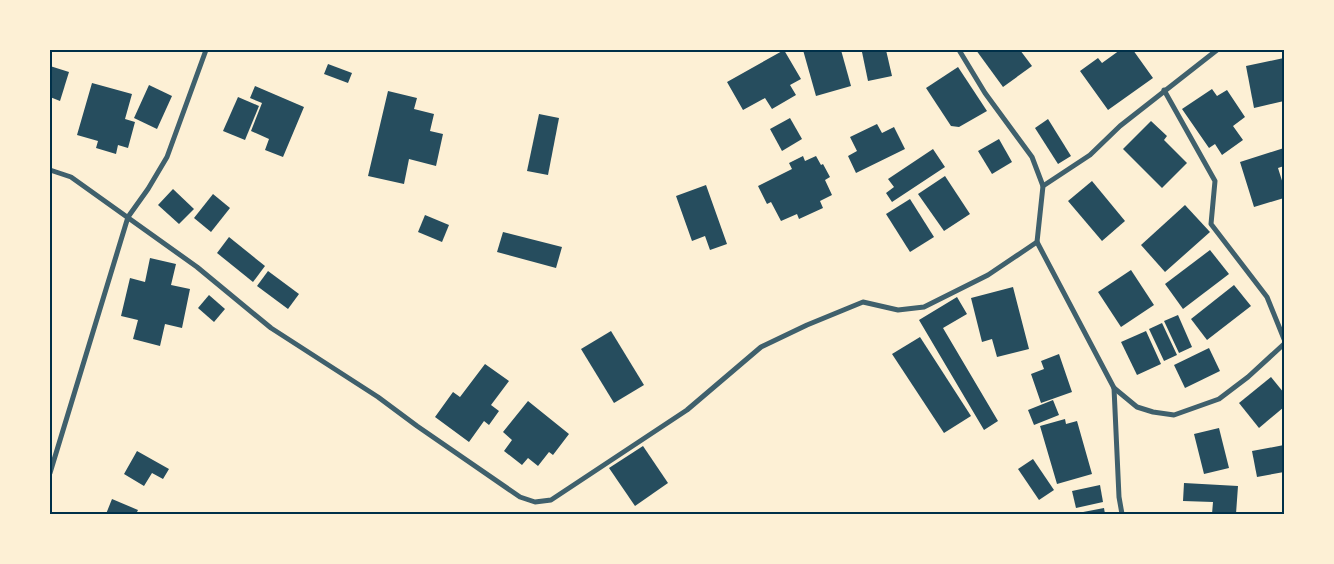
<svg xmlns="http://www.w3.org/2000/svg" width="1334" height="564" font-family="Montserrat,sans-serif">
	<style>
		.building { fill: #264d5e }
		.lines { fill: none; stroke-linecap: round; stroke-linejoin: round }
		.minor { stroke: #3f606c; stroke-width: 5 }
		.neatline { fill: none; stroke: #003049; stroke-width: 2 }
	</style>
	<rect width="100%" height="100%" fill="#fdf0d5"/>
	<!-- building -->
	<g class="building">
		<path d="M 784,50 L 801,79 L 790,85 L 796,95 L 772,109 L 765,98 L 743,110 L 727,82 Z"/>
		<path d="M 803,50 L 841,50 L 851,86 L 816,96 Z"/>
		<path d="M 872,50 L 886,50 L 892,76 L 868,81 L 862,52 Z"/>
		<path d="M 976,50 L 1020,50 L 1032,66 L 1003,87 Z"/>
		<path d="M 1120,50 L 1133,50 L 1153,78 L 1108,110 L 1080,71 L 1098,58 L 1102,63 Z"/>
		<path d="M 1284,58 L 1284,101 L 1254,108 L 1246,66 Z"/>
		<path d="M 328,64 L 352,73 L 348,83 L 324,74 Z"/>
		<path d="M 50,66 L 69,72 L 60,101 L 50,97 Z"/>
		<path d="M 958,67 L 987,111 L 959,127 L 951,126 L 926,88 Z"/>
		<path d="M 92,83 L 132,94 L 125,119 L 135,122 L 128,148 L 118,145 L 116,154 L 96,148 L 98,141 L 77,135 Z"/>
		<path d="M 149,85 L 172,96 L 157,129 L 134,118 Z"/>
		<path d="M 255,86 L 304,107 L 283,157 L 265,150 L 269,139 L 251,131 L 262,103 L 250,98 Z"/>
		<path d="M 1212,89 L 1217,96 L 1227,90 L 1245,117 L 1233,126 L 1243,140 L 1222,155 L 1215,144 L 1209,148 L 1182,109 Z"/>
		<path d="M 388,91 L 417,98 L 414,109 L 434,114 L 430,131 L 443,134 L 436,166 L 409,159 L 404,184 L 368,176 Z"/>
		<path d="M 238,97 L 259,106 L 245,140 L 223,131 Z"/>
		<path d="M 539,114 L 559,118 L 548,175 L 527,171 Z"/>
		<path d="M 790,118 L 802,139 L 782,151 L 770,129 Z"/>
		<path d="M 1048,119 L 1071,156 L 1058,164 L 1035,128 Z"/>
		<path d="M 1151,121 L 1167,136 L 1164,140 L 1187,163 L 1162,188 L 1123,149 Z"/>
		<path d="M 877,124 L 882,133 L 894,127 L 905,149 L 856,173 L 848,156 L 857,151 L 850,137 Z"/>
		<path d="M 999,139 L 1012,162 L 992,174 L 978,151 Z"/>
		<path d="M 1284,148 L 1284,166 L 1278,168 L 1284,187 L 1284,198 L 1254,207 L 1240,162 Z"/>
		<path d="M 933,149 L 945,167 L 892,202 L 886,193 L 894,187 L 888,179 Z"/>
		<path d="M 803,156 L 805,161 L 816,156 L 821,165 L 823,164 L 830,177 L 825,180 L 832,195 L 820,201 L 823,208 L 799,219 L 797,214 L 781,221 L 771,202 L 767,204 L 758,186 L 792,169 L 789,163 Z"/>
		<path d="M 945,176 L 970,214 L 944,231 L 918,194 Z"/>
		<path d="M 1092,181 L 1125,221 L 1102,241 L 1068,201 Z"/>
		<path d="M 706,185 L 727,244 L 710,250 L 705,236 L 692,241 L 676,196 Z"/>
		<path d="M 173,189 L 194,209 L 179,224 L 158,205 Z"/>
		<path d="M 213,194 L 230,208 L 211,232 L 194,218 Z"/>
		<path d="M 910,199 L 934,237 L 910,252 L 886,214 Z"/>
		<path d="M 1185,205 L 1210,232 L 1165,272 L 1141,245 Z"/>
		<path d="M 425,215 L 449,225 L 442,242 L 418,232 Z"/>
		<path d="M 503,232 L 562,247 L 556,268 L 497,252 Z"/>
		<path d="M 229,237 L 265,266 L 253,282 L 217,253 Z"/>
		<path d="M 1210,250 L 1229,274 L 1183,309 L 1165,284 Z"/>
		<path d="M 150,258 L 176,264 L 171,285 L 190,289 L 182,328 L 165,324 L 160,346 L 133,339 L 138,320 L 121,316 L 130,278 L 145,282 Z"/>
		<path d="M 1131,270 L 1154,305 L 1121,327 L 1098,292 Z"/>
		<path d="M 268,271 L 299,294 L 288,309 L 257,286 Z"/>
		<path d="M 1234,285 L 1251,306 L 1207,340 L 1191,319 Z"/>
		<path d="M 1013,287 L 1029,349 L 997,357 L 992,339 L 982,342 L 971,298 Z"/>
		<path d="M 209,295 L 225,309 L 214,322 L 198,308 Z"/>
		<path d="M 957,297 L 967,314 L 943,328 L 998,421 L 984,430 L 919,320 Z"/>
		<path d="M 1178,315 L 1192,347 L 1179,353 L 1164,321 Z"/>
		<path d="M 1162,323 L 1177,355 L 1164,361 L 1149,329 Z"/>
		<path d="M 611,331 L 644,385 L 614,403 L 581,349 Z"/>
		<path d="M 1146,331 L 1161,364 L 1137,375 L 1121,342 Z"/>
		<path d="M 920,337 L 971,416 L 944,433 L 892,354 Z"/>
		<path d="M 1209,348 L 1220,371 L 1185,388 L 1174,365 Z"/>
		<path d="M 1059,354 L 1072,392 L 1041,403 L 1031,374 L 1044,369 L 1041,361 Z"/>
		<path d="M 485,364 L 509,381 L 491,405 L 499,411 L 489,425 L 484,421 L 469,442 L 435,417 L 453,392 L 460,397 Z"/>
		<path d="M 1271,377 L 1284,393 L 1284,407 L 1259,428 L 1239,403 Z"/>
		<path d="M 1053,400 L 1059,415 L 1034,425 L 1028,410 Z"/>
		<path d="M 528,401 L 569,434 L 553,455 L 549,452 L 538,466 L 528,458 L 522,465 L 504,451 L 512,440 L 503,432 Z"/>
		<path d="M 1065,419 L 1066,424 L 1077,421 L 1092,474 L 1057,484 L 1040,426 Z"/>
		<path d="M 1219,428 L 1229,468 L 1204,474 L 1194,434 Z"/>
		<path d="M 1284,445 L 1284,472 L 1257,477 L 1252,451 Z"/>
		<path d="M 643,446 L 668,483 L 635,506 L 609,468 Z"/>
		<path d="M 137,451 L 169,469 L 163,479 L 152,473 L 144,486 L 124,474 Z"/>
		<path d="M 1033,459 L 1054,490 L 1039,500 L 1018,469 Z"/>
		<path d="M 1184,483 L 1238,486 L 1236,514 L 1212,514 L 1213,502 L 1183,501 Z"/>
		<path d="M 1100,485 L 1103,502 L 1076,508 L 1072,491 Z"/>
		<path d="M 112,499 L 138,510 L 136,514 L 106,514 Z"/>
		<path d="M 1104,508 L 1105,514 L 1078,514 L 1078,513 Z"/>
	</g>
	<g class="lines">
		<!-- minor -->
		<g class="minor">
			<path d="M 959,50 L 985,93 L 1032,157 L 1043,186"/>
			<path d="M 1164,90 L 1215,181 L 1211,224 L 1267,297 L 1284,339"/>
			<path d="M 50,170 L 71,177 L 197,267 L 271,328 L 378,397 L 417,426 L 520,497 L 535,502 L 551,500 L 687,410 L 761,347 L 807,325 L 863,302 L 898,310 L 924,307 L 988,275 L 1037,242 L 1043,186 L 1090,155 L 1120,126 L 1217,50"/>
			<path d="M 1037,242 L 1114,388 L 1119,497 L 1122,514"/>
			<path d="M 1114,388 L 1137,407 L 1153,412 L 1174,415 L 1219,399 L 1248,377 L 1284,344"/>
			<path d="M 50,473 L 128,217 L 148,189 L 167,157 L 206,50"/>
		</g>
	</g>
	<!-- border -->
	<rect width="1334" height="564" fill="none" stroke="#fdf0d5" stroke-width="102"/>
	<rect x="51" y="51" width="1232" height="462" class="neatline"/>
</svg>
